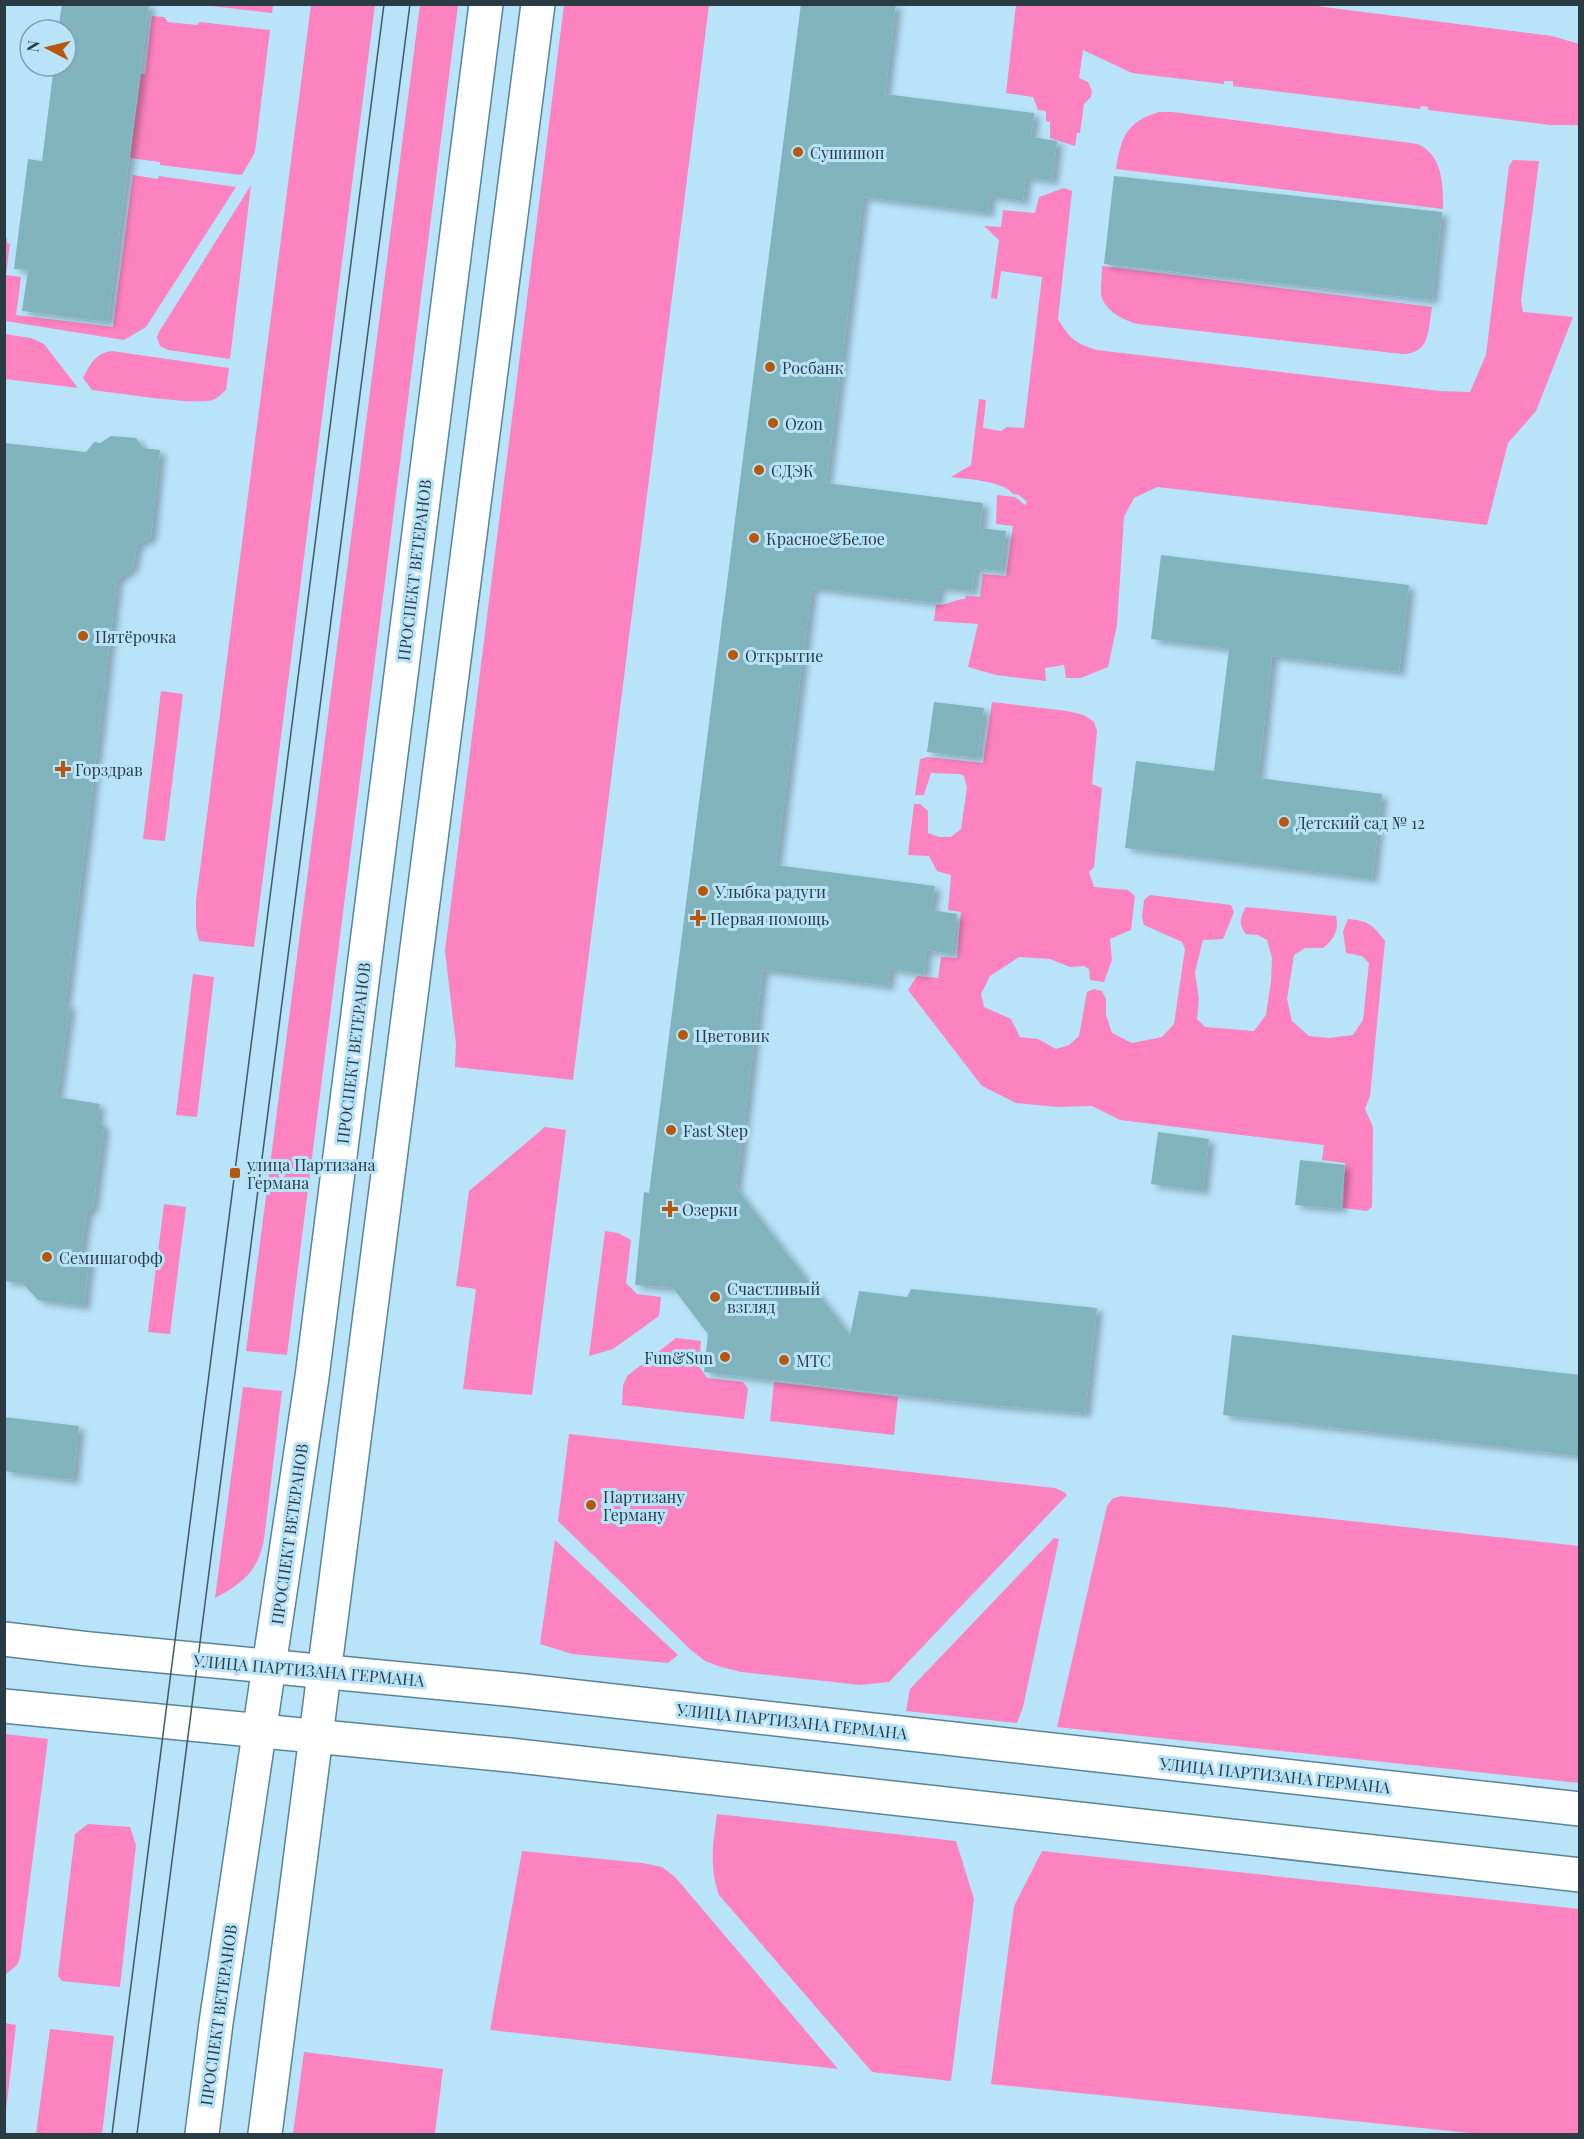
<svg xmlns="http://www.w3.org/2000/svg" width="1584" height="2139" font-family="'Playfair Display',serif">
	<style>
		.green { fill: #fc83c0 }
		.building { fill: #81b3bd; filter: url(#shadow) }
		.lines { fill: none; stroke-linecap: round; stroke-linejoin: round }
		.major-casing { stroke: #5a8397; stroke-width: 36 }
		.major { stroke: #fff; stroke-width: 33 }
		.tram { stroke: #435863; stroke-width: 1.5 }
		.poi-dot { fill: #b6570d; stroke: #b8e3f9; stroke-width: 2 }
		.labels { text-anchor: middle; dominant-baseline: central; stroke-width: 6; stroke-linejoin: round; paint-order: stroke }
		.poi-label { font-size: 16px; fill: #2a3b44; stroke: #b8e3f9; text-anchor: start }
		.street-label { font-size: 16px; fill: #2a3b44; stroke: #b8e3f9 }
	</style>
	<defs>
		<filter id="shadow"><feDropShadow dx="6" dy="4" stdDeviation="3" flood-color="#0004"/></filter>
	</defs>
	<rect width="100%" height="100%" fill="#b8e3f9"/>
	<!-- green -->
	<g class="green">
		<path d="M 203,5 L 273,5 L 272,13 Z"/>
		<path d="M 311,5 L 375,5 L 254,947 L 199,941 L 196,927 L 196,901 Z"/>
		<path d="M 420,5 L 458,5 L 287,1355 L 246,1351 Z"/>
		<path d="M 564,5 L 709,5 L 573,1080 L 455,1067 L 456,1044 L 445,951 Z"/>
		<path d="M 1016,5 L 1301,4 L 1552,36 L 1579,44 L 1579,125 L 1550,125 L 1428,110 L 1428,107 L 1421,106 L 1420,109 L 1233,86 L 1233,81 L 1224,81 L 1224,84 L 1132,73 L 1083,50 L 1079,78 L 1088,82 L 1092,91 L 1091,97 L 1084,104 L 1080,133 L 1077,133 L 1075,146 L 1050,138 L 1050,122 L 1046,121 L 1046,111 L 1038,110 L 1033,97 L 1006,93 Z"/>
		<path d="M 152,16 L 164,17 L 168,22 L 197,25 L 200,22 L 270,30 L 255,152 L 242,175 L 160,165 L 160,162 L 130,158 L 141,74 L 145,74 Z"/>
		<path d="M 1159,112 L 1173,112 L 1418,144 C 1443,156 1443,185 1443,209 L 1116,169 C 1121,137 1126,122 1159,112 Z"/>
		<path d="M 1513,160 L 1539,161 L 1521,301 L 1523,312 L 1573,317 L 1536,411 L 1508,443 L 1487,525 L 1157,487 L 1134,498 L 1124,517 L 1117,625 L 1108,667 L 1081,678 L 1066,678 L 1064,665 L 1045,668 L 1046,681 L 996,675 L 968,667 L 978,624 L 934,621 L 936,605 C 946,606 954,599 965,599 L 966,596 L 980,597 L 983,574 L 1006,576 L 1013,526 L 996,524 L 997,495 L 1015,497 L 1025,505 L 1027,502 L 1019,495 L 1013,494 C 1004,481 967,479 951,477 L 971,465 L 979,399 L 986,400 L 983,428 L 1001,431 L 1007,427 L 1024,428 L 1042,277 L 1001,271 L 997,299 L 991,298 L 999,240 L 984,226 L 1001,227 L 1003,210 L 1035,213 L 1039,197 L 1064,188 L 1072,191 L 1058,319 C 1069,338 1076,344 1097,350 L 1440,391 L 1470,392 L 1486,355 L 1509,166 Z"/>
		<path d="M 133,175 L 158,179 L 159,176 L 236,187 L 146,327 L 124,340 L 5,321 L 5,238 L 7,238 L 7,243 L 10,244 L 6,275 L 21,277 L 16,315 L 113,327 Z"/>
		<path d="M 251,185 L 230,359 L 168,350 L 160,346 L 157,337 L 159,332 Z"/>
		<path d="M 1102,266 L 1432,307 C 1428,329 1431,354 1402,354 L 1138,324 C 1122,320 1101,309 1101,291 C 1101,283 1102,274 1102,266 Z"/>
		<path d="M 5,334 L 31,338 L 44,344 L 78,388 L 5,379 Z"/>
		<path d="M 112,351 L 229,368 L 226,390 C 223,392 219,397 215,399 C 201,407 113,392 92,390 L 83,378 C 90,364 96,353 112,351 Z"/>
		<path d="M 161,691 L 183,694 L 165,841 L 143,839 Z"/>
		<path d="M 992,702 L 1067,711 L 1084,715 L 1094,722 L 1097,731 L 1092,784 L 1102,788 L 1094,867 L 1089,872 L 1094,887 L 1128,890 L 1135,896 L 1131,930 L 1110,939 L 1112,960 L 1104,982 L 1090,980 L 1089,969 L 1084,966 L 1070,967 L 1050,959 L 1019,957 L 990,976 L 981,994 L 984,1007 L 1011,1019 L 1020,1037 L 1038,1039 L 1056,1049 L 1069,1045 L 1079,1036 L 1087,992 L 1094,989 L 1102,991 L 1106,999 L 1106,1015 L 1112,1033 L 1132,1043 L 1162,1037 L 1174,1024 L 1185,949 L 1182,942 L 1144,925 L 1142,917 L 1144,900 L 1150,895 L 1231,905 L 1234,912 L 1223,939 L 1203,940 L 1195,972 L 1199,1000 L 1197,1019 L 1205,1027 L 1254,1031 L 1266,1015 L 1271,981 L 1272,958 L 1267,940 L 1258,935 L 1246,934 C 1238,924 1240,917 1246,907 L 1336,916 C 1339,930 1335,938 1323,948 L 1305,948 L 1294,955 L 1287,999 L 1292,1021 L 1309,1036 L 1329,1038 L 1353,1035 L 1363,1020 L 1369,963 L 1362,956 L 1346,953 L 1343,931 L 1348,919 C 1369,921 1373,925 1385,941 L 1370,1096 L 1365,1109 L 1373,1127 L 1372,1207 L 1367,1211 L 1343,1208 L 1345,1163 L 1322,1160 L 1324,1145 L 1120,1120 L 1092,1106 L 1057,1107 L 1016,1103 L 982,1086 L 908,990 L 917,976 L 938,978 L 941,957 L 957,958 L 961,912 L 948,910 L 951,875 L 937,871 L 929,856 L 908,855 L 914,804 L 920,804 L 928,811 L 928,833 L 939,837 L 951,837 L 961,829 L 967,787 L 964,776 L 960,774 L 931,773 L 924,795 L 915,795 L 920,759 L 928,757 L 983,763 Z"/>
		<path d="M 193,974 L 214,977 L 197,1117 L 176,1115 Z"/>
		<path d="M 545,1127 L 566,1130 L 532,1395 L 463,1389 L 476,1289 L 456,1286 L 469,1191 Z"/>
		<path d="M 164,1204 L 186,1207 L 170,1334 L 148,1332 Z"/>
		<path d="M 605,1231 L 618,1233 L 631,1240 L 626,1283 L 637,1294 L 661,1297 L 659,1316 L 613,1349 L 589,1356 Z"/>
		<path d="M 676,1338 L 701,1341 L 699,1366 L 707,1378 L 743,1382 L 748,1389 L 744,1419 L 622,1405 L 623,1386 L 627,1376 Z"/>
		<path d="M 774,1382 L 898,1397 L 894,1435 L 770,1421 Z"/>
		<path d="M 243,1387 L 282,1391 L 264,1539 C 258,1571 243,1583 215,1598 Z"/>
		<path d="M 569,1434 L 1055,1488 L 1064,1492 L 1067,1495 L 889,1682 L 860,1685 L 741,1672 L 721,1667 L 705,1661 L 691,1650 L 558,1521 Z"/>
		<path d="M 1121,1496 L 1579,1546 L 1579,1783 L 1057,1727 L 1107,1506 L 1112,1499 Z"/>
		<path d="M 1054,1538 L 1059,1539 L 1023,1707 L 1017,1723 L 906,1711 L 910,1689 Z"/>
		<path d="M 555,1540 L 678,1655 L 668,1663 L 572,1654 L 540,1644 Z"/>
		<path d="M 5,1734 L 48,1739 L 20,1958 L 17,1965 L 5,1975 Z"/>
		<path d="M 717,1814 L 956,1841 L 974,1899 L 951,2081 L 872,2072 L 719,1895 C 709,1865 713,1844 717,1814 Z"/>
		<path d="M 88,1824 L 130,1827 L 136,1845 L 120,1987 L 62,1981 L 58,1976 L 75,1834 Z"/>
		<path d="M 522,1851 L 642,1863 L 662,1867 L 675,1877 L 687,1891 L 838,2069 L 490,2030 Z"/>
		<path d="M 1042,1851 L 1579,1909 L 1579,2134 L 1480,2134 L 991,2084 L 1014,1906 Z"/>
		<path d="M 5,2023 L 16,2025 L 5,2119 L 4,2023 Z"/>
		<path d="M 50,2029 L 114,2036 L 102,2134 L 36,2134 Z"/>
		<path d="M 304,2052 L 443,2069 L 435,2134 L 293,2134 Z"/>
	</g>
	<!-- building -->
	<g class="building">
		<path d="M 62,4 L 149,4 L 108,322 L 22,311 L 28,270 L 14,269 L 28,159 L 42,161 L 54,66 L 66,66 L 66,30 L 58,30 Z"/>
		<path d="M 801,4 L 896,4 L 885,94 L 1034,113 L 1031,137 L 1057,141 L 1052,181 L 1026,177 L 1023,201 L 990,196 L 988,213 L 863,197 L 826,483 L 983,503 L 980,528 L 1006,531 L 1001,571 L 975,568 L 972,591 L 939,587 L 937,603 L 812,588 L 776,865 L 935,886 L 931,910 L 957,914 L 952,954 L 926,950 L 924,974 L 890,969 L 888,986 L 763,970 L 736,1188 L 850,1335 L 859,1291 L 907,1297 L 911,1289 L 1097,1308 L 1085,1413 L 987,1405 L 704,1372 L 708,1334 L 673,1288 L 635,1285 L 644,1192 L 649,1193 Z"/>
		<path d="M 1114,176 L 1442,212 L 1432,300 L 1104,264 Z"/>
		<path d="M 111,436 L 136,438 L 143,448 L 160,450 L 151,537 L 137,545 L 133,567 L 117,580 L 89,818 L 65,1004 L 70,1005 L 57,1097 L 100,1104 L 97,1119 L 104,1127 L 93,1207 L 87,1212 L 81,1252 L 89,1261 L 84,1306 L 38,1300 L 22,1283 L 4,1281 L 4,443 L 86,452 L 94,442 L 100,443 Z"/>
		<path d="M 1161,555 L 1409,585 L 1399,672 L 1272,656 L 1258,778 L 1382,794 L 1372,879 L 1125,848 L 1136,761 L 1214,771 L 1229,649 L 1151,639 Z"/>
		<path d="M 934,702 L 984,708 L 978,758 L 927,752 Z"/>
		<path d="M 1158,1132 L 1209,1139 L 1203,1191 L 1151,1184 Z"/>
		<path d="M 1300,1160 L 1345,1165 L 1340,1209 L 1295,1205 Z"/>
		<path d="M 1232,1335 L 1580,1375 L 1580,1456 L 1223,1415 Z"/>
		<path d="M 4,1417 L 79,1426 L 73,1480 L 4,1471 Z"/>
	</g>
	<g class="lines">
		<defs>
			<g id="major">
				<path d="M 4,1639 L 89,1649 L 516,1690 L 1580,1809"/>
				<path d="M 4,1706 L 509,1755 L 1580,1875"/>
				<path d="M 202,2134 L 216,2023 L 312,1377 L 486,4"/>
				<path d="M 265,2134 L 538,4"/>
			</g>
		</defs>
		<!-- major casing -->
		<use href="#major" class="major-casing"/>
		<!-- major -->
		<use href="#major" class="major"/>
		<!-- tram -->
		<g class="tram">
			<path d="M 112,2134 L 384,4"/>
			<path d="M 137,2134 L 410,4"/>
		</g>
	</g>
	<!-- markers -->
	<g class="poi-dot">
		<circle cx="798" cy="152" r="6"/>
		<circle cx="770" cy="367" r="6"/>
		<circle cx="773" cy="423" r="6"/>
		<circle cx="759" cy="470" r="6"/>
		<circle cx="754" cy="538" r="6"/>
		<circle cx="83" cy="636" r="6"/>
		<circle cx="733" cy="655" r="6"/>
		<path d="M60 760h6v6h6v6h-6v6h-6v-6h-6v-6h6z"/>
		<circle cx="1284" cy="822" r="6"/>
		<circle cx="703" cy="891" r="6"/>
		<path d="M695 909h6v6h6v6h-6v6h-6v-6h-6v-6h6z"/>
		<circle cx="683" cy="1035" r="6"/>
		<circle cx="671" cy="1130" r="6"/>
		<rect x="229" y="1167" width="12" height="12" rx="3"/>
		<path d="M667 1200h6v6h6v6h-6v6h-6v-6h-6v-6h6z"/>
		<circle cx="47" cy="1257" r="6"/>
		<circle cx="715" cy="1297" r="6"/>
		<circle cx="725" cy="1357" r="6"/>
		<circle cx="784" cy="1360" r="6"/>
		<circle cx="591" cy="1505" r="6"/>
	</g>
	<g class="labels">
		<!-- poi labels -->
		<g class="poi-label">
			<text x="810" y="152">Сушишоп</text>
			<text x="782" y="367">Росбанк</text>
			<text x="785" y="423">Ozon</text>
			<text x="771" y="470">СДЭК</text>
			<text x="766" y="538">Красное&amp;Белое</text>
			<text x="95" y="636">Пятёрочка</text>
			<text x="745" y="655">Открытие</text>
			<text x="75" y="769">Горздрав</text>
			<text x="1296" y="822">Детский сад № 12</text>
			<text x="715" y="891">Улыбка радуги</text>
			<text x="710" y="918">Первая помощь</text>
			<text x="695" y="1035">Цветовик</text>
			<text x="683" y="1130">Fast Step</text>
			<text x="247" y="1164">улица Партизана<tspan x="247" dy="18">Германа</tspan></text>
			<text x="682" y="1209">Озерки</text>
			<text x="59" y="1257">Семишагофф</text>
			<text x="727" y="1288">Счастливый<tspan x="727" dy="18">взгляд</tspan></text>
			<text x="713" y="1357" text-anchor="end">Fun&amp;Sun</text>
			<text x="796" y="1360">МТС</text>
			<text x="603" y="1496">Партизану<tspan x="603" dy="18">Герману</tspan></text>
		</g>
		<!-- street labels -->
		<g class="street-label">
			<text transform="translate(414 570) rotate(-83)">ПРОСПЕКТ ВЕТЕРАНОВ</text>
			<text transform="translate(353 1053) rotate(-83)">ПРОСПЕКТ ВЕТЕРАНОВ</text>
			<text transform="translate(289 1534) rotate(-82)">ПРОСПЕКТ ВЕТЕРАНОВ</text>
			<text transform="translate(309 1670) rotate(5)">УЛИЦА ПАРТИЗАНА ГЕРМАНА</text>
			<text transform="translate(792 1721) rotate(6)">УЛИЦА ПАРТИЗАНА ГЕРМАНА</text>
			<text transform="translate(1275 1775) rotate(6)">УЛИЦА ПАРТИЗАНА ГЕРМАНА</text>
			<text transform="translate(218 2015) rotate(-82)">ПРОСПЕКТ ВЕТЕРАНОВ</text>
		</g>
	</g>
	<!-- border -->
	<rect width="1584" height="2139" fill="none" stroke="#2a3b44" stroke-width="12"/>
	<!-- north arrow -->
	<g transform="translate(48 48) rotate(277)"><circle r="28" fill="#b8e3f9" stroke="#7fa0b1" stroke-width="1.5"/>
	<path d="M0-4.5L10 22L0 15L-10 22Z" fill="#b6570d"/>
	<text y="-9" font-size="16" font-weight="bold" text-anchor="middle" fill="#2a3b44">N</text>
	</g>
</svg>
